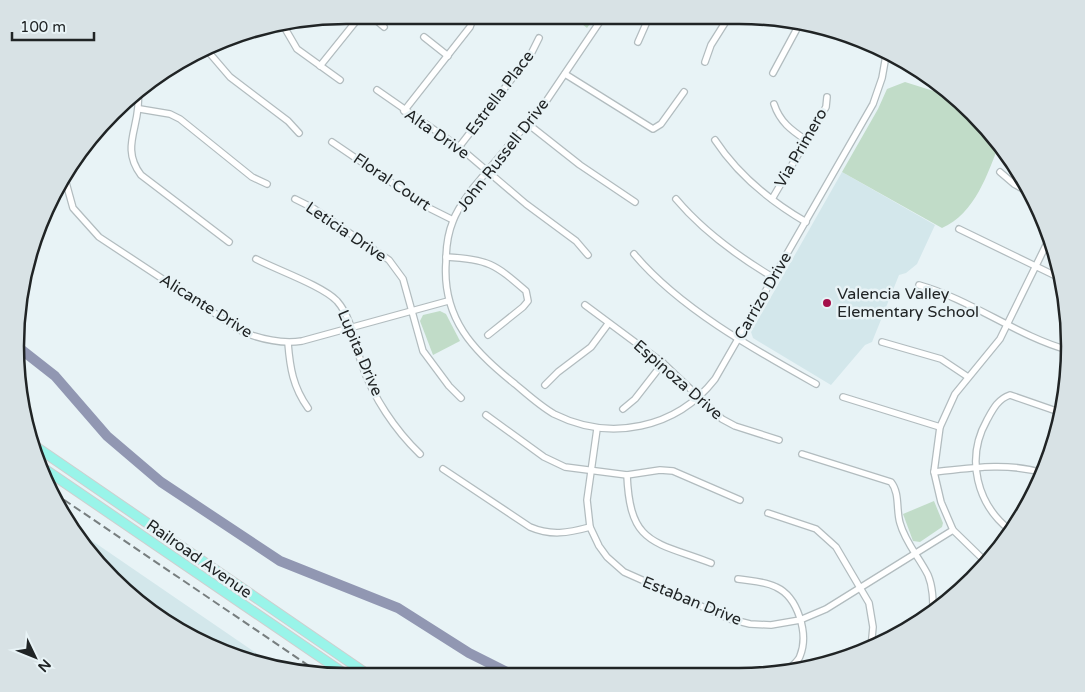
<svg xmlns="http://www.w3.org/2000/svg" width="1085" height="692" font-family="'Varela Round',sans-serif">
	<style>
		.built { fill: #d3e7eb }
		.green { fill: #c1dcc8 }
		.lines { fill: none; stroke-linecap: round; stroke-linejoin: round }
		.river { stroke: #9197b2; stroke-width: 10 }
		.street-casing { stroke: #b2bcbf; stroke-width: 8 }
		.primary-casing { stroke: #cecfcf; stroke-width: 11 }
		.street { stroke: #fff; stroke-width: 5.5 }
		.primary { stroke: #99f4e9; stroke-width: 9 }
		.rail { stroke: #777e7f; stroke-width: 2; stroke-dasharray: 8 4; stroke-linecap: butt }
		.poi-dot { fill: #a40f4a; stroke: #e8f3f6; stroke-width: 2 }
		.labels { text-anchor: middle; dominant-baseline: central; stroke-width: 5; stroke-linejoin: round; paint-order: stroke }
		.street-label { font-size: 16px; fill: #202425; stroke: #e8f3f6 }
		.poi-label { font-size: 16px; fill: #202425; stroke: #e8f3f6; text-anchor: start }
		.rim { fill: none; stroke: #202425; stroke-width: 2.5 }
	</style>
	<rect width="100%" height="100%" fill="#e8f3f6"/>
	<!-- built -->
	<g class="built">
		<path d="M 842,172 L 935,225 L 917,264 L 906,273 L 899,275 L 872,342 L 865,345 L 831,385 L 753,338 L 751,332 Z"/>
		<path d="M 69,525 L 278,668 L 219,652 L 128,595 Z"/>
	</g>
	<!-- green -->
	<g class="green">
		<path d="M 572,16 L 595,17 L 587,28 Z"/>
		<path d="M 905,82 L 959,99 L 1000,142 C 988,173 975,214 942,228 L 842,172 L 878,109 L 887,89 Z"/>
		<path d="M 440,311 L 446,314 L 460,341 L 433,355 L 420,321 L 423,315 Z"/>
		<path d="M 934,501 L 943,523 L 942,527 L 920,542 L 913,541 L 903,514 Z"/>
	</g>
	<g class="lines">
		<!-- river -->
		<path class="river" d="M 18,347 L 55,376 L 107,436 L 161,482 L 280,561 L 398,608 L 469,653 L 513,675"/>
		<defs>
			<g id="street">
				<path d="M 370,15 L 384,27"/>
				<path d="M 603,17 L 547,100 L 473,188 C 466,198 457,209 453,221 C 448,233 446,248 446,262 C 442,318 473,351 515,384 C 527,394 540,406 554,414 C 610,442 676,429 715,379 L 873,104 L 882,78 L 887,50"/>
				<path d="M 283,25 L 297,49 L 340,80"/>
				<path d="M 840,35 L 865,45 L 873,45"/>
				<path d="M 424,37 L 448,56"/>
				<path d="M 638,42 L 649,17"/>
				<path d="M 206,49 L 230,77 L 288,121 L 299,133"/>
				<path d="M 705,62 L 711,45 L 728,18"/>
				<path d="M 320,66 L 361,15"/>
				<path d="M 773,73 L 800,23"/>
				<path d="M 565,74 L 653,129 L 661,124 L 684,92"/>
				<path d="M 377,90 L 459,147 L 526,204 L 576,241 L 588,255"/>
				<path d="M 138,93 C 142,125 119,146 141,175 L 229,242"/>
				<path d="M 774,104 C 780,122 791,130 806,140"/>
				<path d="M 140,109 L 170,114 L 180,119 L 252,177 L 267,184"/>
				<path d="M 404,111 L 470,27 L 474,16"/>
				<path d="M 528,124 L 580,165 L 635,202"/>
				<path d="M 715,140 C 738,175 770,201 806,222"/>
				<path d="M 332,142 L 429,208 L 453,220"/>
				<path d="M 459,147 L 531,54 L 539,38"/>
				<path d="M 1000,172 L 1014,184 L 1032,194"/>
				<path d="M 65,179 L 73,208 L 99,237 L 243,332 C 263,340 281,344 302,341 L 448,301"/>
				<path d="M 295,199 L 313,208 L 389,260 L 403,279 L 423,351 L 449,386 L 461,398"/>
				<path d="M 676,199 C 702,230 739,257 774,278"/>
				<path d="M 772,199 L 826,107 L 827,97"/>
				<path d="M 959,229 L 1062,279"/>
				<path d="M 634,254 C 679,308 755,350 816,384"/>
				<path d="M 446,257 C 488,259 495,264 526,291 L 528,301 L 523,307 L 488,335"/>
				<path d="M 256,259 C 277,270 323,286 337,301 C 352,318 355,345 362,365 C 373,397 395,430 420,454"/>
				<path d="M 919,285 C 972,300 1017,336 1068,350"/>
				<path d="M 585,305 L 663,363 L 722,419 L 735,426 L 779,440"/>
				<path d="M 882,342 L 941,359 L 968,377"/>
				<path d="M 288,343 C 290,368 293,387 308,408"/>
				<path d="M 545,385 L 558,372 L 591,347 L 608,324"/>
				<path d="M 843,397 L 940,427"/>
				<path d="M 623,409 L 635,399 L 663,363"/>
				<path d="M 486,415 L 544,457 L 565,467 L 627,475 L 660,470 L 673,471 L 740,500"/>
				<path d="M 597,429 L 587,500 L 590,527 L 599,546 L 607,557 L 624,572 L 730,619 L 750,624 L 771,625 L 800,620 L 826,609 L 953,530"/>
				<path d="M 802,454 L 891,482 C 900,493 896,510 900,523 C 905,542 919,557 928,575 C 933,587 933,600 933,613"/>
				<path d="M 443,469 L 530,527 C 551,536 568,533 590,527"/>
				<path d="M 934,472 C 970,468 1008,462 1043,473"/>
				<path d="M 627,475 C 630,545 653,541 711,563"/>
				<path d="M 768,513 L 816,529 L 836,547 L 869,603 L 873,627 L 871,648"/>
				<path d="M 1011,531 C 977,505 965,459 987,420 C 993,409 998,399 1010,395 L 1062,413"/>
				<path d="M 988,564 L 953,530 L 941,502 L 934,472 L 940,427 L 955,394 L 1000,339 L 1050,237"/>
				<path d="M 738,579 C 751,581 764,581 776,587 C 798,597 809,634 800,656 C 799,660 794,664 790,668"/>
			</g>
			<g id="primary">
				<path d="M 32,444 L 367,674"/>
				<path d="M 43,468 L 345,674"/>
			</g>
		</defs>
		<!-- street casing -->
		<use href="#street" class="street-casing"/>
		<!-- primary casing -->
		<use href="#primary" class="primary-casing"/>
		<!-- street -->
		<use href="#street" class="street"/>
		<!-- primary -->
		<use href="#primary" class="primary"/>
		<!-- rail -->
		<path class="rail" d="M 54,493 L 321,674"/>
	</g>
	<!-- markers -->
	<circle class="poi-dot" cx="827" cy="303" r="5"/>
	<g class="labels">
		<!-- street labels -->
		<g class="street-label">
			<text transform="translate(500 93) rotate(-53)">Estrella Place</text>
			<text transform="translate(437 134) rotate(35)">Alta Drive</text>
			<text transform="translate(801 148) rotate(-60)">Via Primero</text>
			<text transform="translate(503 155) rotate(-52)">John Russell Drive</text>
			<text transform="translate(392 182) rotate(34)">Floral Court</text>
			<text transform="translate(346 232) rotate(34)">Leticia Drive</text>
			<text transform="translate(763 296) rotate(-60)">Carrizo Drive</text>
			<text transform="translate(206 306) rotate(32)">Alicante Drive</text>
			<text transform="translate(360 353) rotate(67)">Lupita Drive</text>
			<text transform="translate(678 380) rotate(41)">Espinoza Drive</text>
			<text transform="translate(199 559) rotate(35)">Railroad Avenue</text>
			<text transform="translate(692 601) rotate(22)">Estaban Drive</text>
		</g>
		<!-- poi labels -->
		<g class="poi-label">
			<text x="837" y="294">Valencia Valley<tspan x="837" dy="18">Elementary School</tspan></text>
		</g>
	</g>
	<!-- crop -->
	<path d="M0 0H1085V692H0ZM346 24H739A322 322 0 0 1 1061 346V346A322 322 0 0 1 739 668H346A322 322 0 0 1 24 346V346A322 322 0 0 1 346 24Z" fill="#d8e2e5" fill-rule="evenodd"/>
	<path class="rim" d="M346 24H739A322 322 0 0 1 1061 346V346A322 322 0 0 1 739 668H346A322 322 0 0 1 24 346V346A322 322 0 0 1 346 24Z"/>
	<!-- north arrow -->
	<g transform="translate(35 657) rotate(133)" stroke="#e8f3f6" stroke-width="4" paint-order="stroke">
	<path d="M0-4L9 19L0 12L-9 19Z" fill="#202425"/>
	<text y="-8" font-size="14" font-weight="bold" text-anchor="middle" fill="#202425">N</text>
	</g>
	<!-- scale -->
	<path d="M12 32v8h82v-8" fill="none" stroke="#202425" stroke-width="2.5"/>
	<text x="20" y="32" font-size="15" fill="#202425" stroke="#e8f3f6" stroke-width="4" paint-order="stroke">100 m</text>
</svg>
